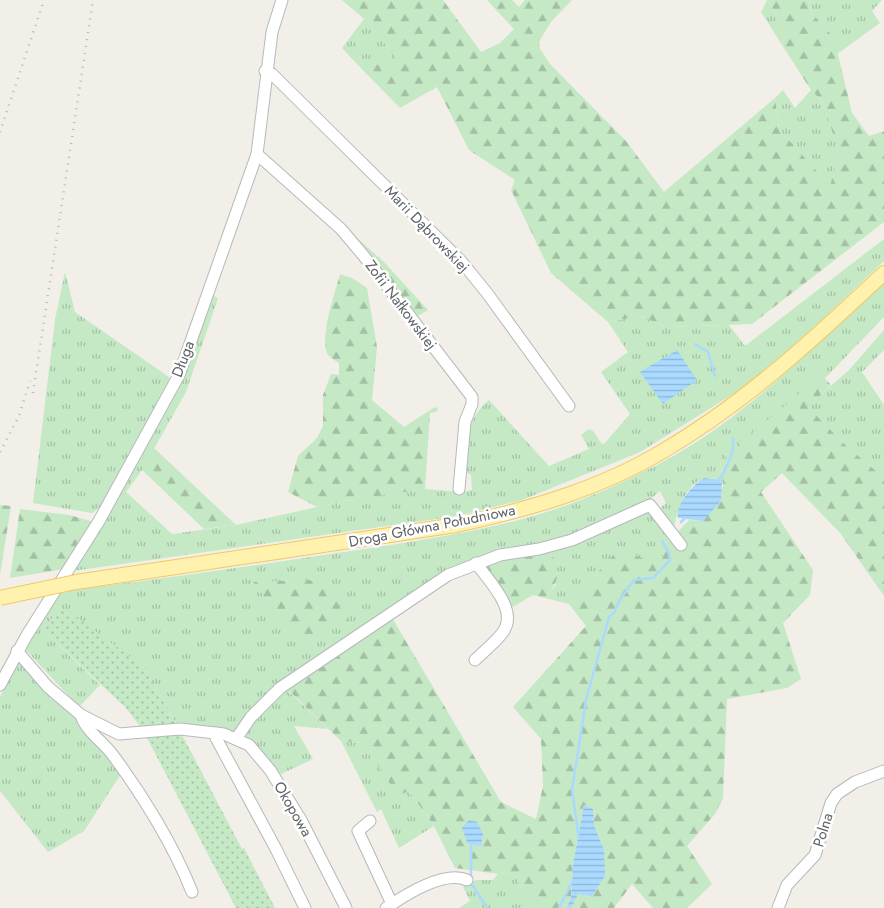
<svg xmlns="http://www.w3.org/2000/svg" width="884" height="908" font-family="Jost,sans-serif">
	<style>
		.grass { fill: url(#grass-tufts) }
		.forest { fill: url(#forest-firs) }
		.garden { fill: url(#garden-dots) }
		.water { fill: url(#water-rules) }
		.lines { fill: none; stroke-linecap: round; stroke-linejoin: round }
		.stream { stroke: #aadaff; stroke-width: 2.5 }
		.minor-casing { stroke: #b5b8bc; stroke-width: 13 }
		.major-casing { stroke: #f2c960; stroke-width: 16 }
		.minor { stroke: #fff; stroke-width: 11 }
		.major { stroke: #fff2af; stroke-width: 14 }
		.rail { stroke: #b6b7b8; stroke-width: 2.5; stroke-dasharray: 1 6; stroke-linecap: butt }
		.major-bridge-casing { stroke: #f2c960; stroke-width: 16; stroke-linecap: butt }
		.major-bridge { stroke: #fff2af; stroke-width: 14 }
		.labels { text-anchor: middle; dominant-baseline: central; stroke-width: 5; stroke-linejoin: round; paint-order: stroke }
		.street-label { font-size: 15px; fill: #5f6368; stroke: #fff }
	</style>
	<defs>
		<pattern id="grass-tufts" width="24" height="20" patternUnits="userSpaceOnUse" patternTransform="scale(1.25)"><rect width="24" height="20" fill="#c5e8c5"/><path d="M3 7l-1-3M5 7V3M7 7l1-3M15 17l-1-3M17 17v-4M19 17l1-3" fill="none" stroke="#a3c0a4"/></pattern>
		<pattern id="forest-firs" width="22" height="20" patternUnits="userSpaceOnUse" patternTransform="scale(1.25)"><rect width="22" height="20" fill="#c5e8c5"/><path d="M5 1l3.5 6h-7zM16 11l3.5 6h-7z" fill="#a3c0a4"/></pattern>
		<pattern id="garden-dots" width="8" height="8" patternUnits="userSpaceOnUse" patternTransform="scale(1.25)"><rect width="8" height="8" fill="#c5e8c5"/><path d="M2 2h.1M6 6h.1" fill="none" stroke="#a3c0a4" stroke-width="1.8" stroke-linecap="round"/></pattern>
		<pattern id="water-rules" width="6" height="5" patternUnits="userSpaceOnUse" patternTransform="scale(1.25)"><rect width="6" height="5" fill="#aadaff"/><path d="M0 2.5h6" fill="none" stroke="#8eb4d2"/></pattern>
	</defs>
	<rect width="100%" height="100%" fill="#f1efe8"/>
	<!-- grass -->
	<g class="grass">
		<path d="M 767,0 L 782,24 L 784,48 L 761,12 Z"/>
		<path d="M 809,0 L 882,0 L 872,11 L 880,23 L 837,54 L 834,38 L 811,12 Z"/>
		<path d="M 364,19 L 369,23 L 403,67 L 356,63 L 342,48 Z"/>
		<path d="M 783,90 L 795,108 L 811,90 L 823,102 L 839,153 L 830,186 L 779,129 L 775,98 Z"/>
		<path d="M 884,239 L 884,261 L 810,331 L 746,386 L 640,452 L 522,500 L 457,516 L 73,571 L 108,516 L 172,400 L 189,364 L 212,295 L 218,298 L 186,392 L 142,470 L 126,492 L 172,534 L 236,525 L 358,498 L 425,489 L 462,492 L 472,490 L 471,475 L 464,471 C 468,442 465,420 489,400 L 549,466 L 589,449 L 581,435 L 589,429 L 593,431 L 602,444 L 605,443 L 630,414 L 601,372 L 628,352 L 608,322 L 641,316 L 667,327 L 729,325 L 745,346 Z"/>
		<path d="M 65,272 L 75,312 L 169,377 L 169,385 L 101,506 L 92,513 L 33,503 L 55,320 Z"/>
		<path d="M 884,280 L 884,317 L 805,399 L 759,462 L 720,459 L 722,480 C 716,479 708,477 703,479 C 686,484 676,513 674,528 L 660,508 L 666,503 L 660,491 L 645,504 L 569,537 L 505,550 L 448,569 L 278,684 L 235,734 L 176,723 L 144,667 L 53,616 L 44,631 L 100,685 L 79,707 L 24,648 L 60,591 C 142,582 223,570 304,558 C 376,547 449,538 519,520 C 573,506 627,482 675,455 C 754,410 818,342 884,280 Z"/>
		<path d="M 884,330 L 884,350 L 862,372 L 884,405 L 884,478 L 842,442 L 807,407 L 849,370 Z"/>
		<path d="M 650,509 L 672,537 L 658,567 L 634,554 L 614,554 L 569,604 L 545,598 L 556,585 L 551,551 Z"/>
		<path d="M 17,660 L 22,662 L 79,716 L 121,774 L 84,831 L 48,852 L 0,791 L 0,697 Z"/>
		<path d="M 302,676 L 289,692 L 328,729 L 294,726 L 313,759 L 279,775 L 243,737 C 258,712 280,694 302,676 Z"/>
		<path d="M 341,741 L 361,743 L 387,778 L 396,796 L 408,790 L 434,826 L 399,848 L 381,809 L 377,812 Z"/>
		<path d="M 513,873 L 534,908 L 459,908 L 470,901 L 463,887 L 476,880 L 493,880 L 498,874 Z"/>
	</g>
	<!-- forest -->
	<g class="forest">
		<path d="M 342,0 L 443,0 L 481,52 L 500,43 L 514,29 L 487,0 L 512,0 L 519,7 L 525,0 L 572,0 L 551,22 L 540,40 L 539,47 L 550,64 L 626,141 L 664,192 L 775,98 L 779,129 L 830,186 L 839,153 L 823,102 L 811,90 L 784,48 L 782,24 L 767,0 L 809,0 L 811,12 L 834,38 L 852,113 L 869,136 L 884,131 L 884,222 L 752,324 L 667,327 L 641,316 L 608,322 L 551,273 L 511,190 L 515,180 L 469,150 L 437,87 L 400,108 L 356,63 L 402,66 L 369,23 Z"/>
		<path d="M 358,239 L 383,261 L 428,310 L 416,317 Z"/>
		<path d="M 340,274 L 352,278 L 367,288 L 377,347 L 372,400 L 404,427 L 435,407 L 438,409 L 436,412 L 430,413 L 425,489 L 349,500 L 317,507 L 288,492 L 298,456 L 317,438 L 323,426 L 323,395 L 331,374 L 339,375 L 339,363 C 335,360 329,358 327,353 C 320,334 335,293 340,274 Z"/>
		<path d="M 818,371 L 831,385 L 808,407 L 842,442 L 884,478 L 884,596 L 841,534 L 782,473 L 761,492 L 813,570 L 810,595 L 783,623 L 801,679 L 787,688 L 727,699 L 723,798 L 715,814 L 687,846 L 712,884 L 687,908 L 653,908 L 632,884 L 614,908 L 571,908 L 571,905 L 604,850 L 594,825 L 593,809 L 584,805 L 573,864 L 571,899 L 566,908 L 534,908 L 513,873 L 498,874 L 455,868 L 434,826 L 409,791 L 396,796 L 387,778 L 361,743 L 341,741 L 289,691 L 302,676 L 391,616 L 501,802 L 536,819 L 543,786 L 541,739 L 513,707 L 586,626 L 569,604 L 614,554 L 634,554 L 658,566 L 670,540 L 689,520 L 703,521 L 723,486 L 720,459 L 727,458 L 723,453 L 726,452 L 730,456 L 738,456 L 740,442 L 796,397 Z"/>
		<path d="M 154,448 L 236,525 L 204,529 L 142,470 Z"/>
		<path d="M 0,505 L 11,506 L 0,575 Z"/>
		<path d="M 20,509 L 69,515 L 94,522 L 64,569 L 10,578 Z"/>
		<path d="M 551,551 C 559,574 561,579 545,598 L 533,595 L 511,608 L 505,593 L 484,565 Z"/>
		<path d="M 309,580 L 329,586 L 348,622 L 299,642 L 253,582 Z"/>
	</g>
	<!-- garden -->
	<g class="garden">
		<path d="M 66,609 L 144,667 L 177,725 L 143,730 L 125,707 L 44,631 L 53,616 Z"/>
		<path d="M 181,733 L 242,849 L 244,848 L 275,908 L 236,908 L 147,738 Z"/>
	</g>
	<!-- water -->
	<g class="water">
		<path d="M 677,350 L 697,380 L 663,404 L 640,372 Z"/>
		<path d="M 704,478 L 722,480 L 721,501 L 703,521 L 678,518 C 675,505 693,484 704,478 Z"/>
		<path d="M 584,805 L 593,809 L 594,825 L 604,850 L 605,876 L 592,896 L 578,894 L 571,908 L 566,908 L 571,899 L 573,864 Z"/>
		<path d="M 469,820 L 477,822 L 483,834 L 481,846 L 468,844 L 462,828 Z"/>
	</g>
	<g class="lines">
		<!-- stream -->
		<g class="stream">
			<path d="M 695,344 L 708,352 L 715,376"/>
			<path d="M 717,482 C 725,472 736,450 733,438"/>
			<path d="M 681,522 L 685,518"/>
			<path d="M 579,839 L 572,790 L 586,700 L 609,617 L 614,613 L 619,601 L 634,580 L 653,578 L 670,560 L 669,553 L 662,541"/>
			<path d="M 471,846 L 471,883 L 487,908"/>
			<path d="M 559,908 L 573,880"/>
		</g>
		<defs>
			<g id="minor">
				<path d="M 265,71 L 272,74 L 461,261 L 487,293 L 569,406"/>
				<path d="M 257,154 L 341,229 L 363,255 L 472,397 L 472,404 L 465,422 L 459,489"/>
				<path d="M 17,651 L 48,687 L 81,715 L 119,734 L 180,729 L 224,734 L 249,745 L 270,770 L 301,820 L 346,908"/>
				<path d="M 475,660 C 484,651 496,642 503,632 C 519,610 488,580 476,563"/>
				<path d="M 0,685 L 27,635 L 99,521 L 179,375 L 257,154 L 272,32 L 282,0"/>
				<path d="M 81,715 C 86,731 102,741 112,754 C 142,794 174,846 192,892"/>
				<path d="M 216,733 L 216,738 L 276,849 L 305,908"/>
				<path d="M 236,739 L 251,717 L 280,688 L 448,575 L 500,555 L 539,549 L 572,540 L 650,505 L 681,545"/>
				<path d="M 370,821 L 358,831 L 392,904"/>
				<path d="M 386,908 C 405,895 444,870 467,880"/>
				<path d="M 778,908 L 787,885 L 815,855 L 831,803 L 837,794 L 855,782 L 884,771"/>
			</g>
			<path id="major" d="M 76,582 L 456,525 C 527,510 600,489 663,451 C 745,403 815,338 884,273"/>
		</defs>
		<!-- minor casing -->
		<use href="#minor" class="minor-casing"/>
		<!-- major casing -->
		<use href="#major" class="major-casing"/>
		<!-- minor -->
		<use href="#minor" class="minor"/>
		<!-- major -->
		<use href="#major" class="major"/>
		<!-- rail -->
		<g class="rail">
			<path d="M 0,132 L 44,0"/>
			<path d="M 33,393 L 93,0"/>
			<path d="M 0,452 L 19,416 L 30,381"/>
		</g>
		<defs>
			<path id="major-bridge" d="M 0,598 L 76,582"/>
		</defs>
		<!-- major-bridge casing -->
		<use href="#major-bridge" class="major-bridge-casing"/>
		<!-- major-bridge -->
		<use href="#major-bridge" class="major-bridge"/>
	</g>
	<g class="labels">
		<!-- street labels -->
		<g class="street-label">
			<text transform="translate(427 229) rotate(46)">Marii Dąbrowskiej</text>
			<text transform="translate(401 305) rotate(53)">Zofii Nałkowskiej</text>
			<text transform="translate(183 359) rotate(-69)">Długa</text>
			<text transform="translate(432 526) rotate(-11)">Droga Główna Południowa</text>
			<text transform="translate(293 809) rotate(60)">Okopowa</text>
			<text transform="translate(823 830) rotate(-73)">Polna</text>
		</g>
	</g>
</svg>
